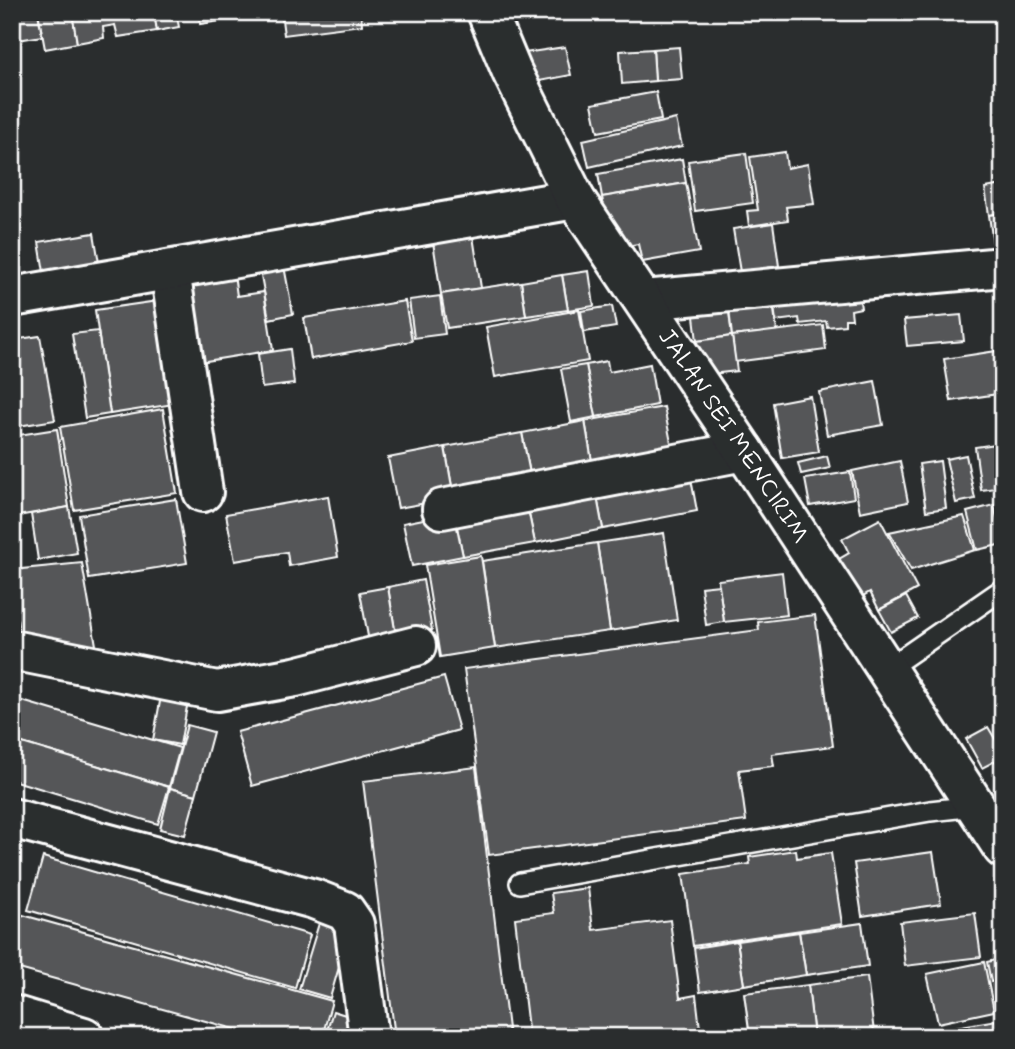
<svg xmlns="http://www.w3.org/2000/svg" width="1015" height="1049" font-family="Mynerve,sans-serif">
	<style>
		.building { fill: #555758; stroke: #fff; stroke-width: 2 }
		.lines { fill: none; stroke-linecap: round; stroke-linejoin: round }
		.service-casing { stroke: #fff; stroke-width: 24 }
		.minor-casing { stroke: #fff; stroke-width: 44 }
		.tertiary-casing { stroke: #fff; stroke-width: 44 }
		.service { stroke: #2a2d2e; stroke-width: 19 }
		.minor { stroke: #2a2d2e; stroke-width: 38 }
		.tertiary { stroke: #2a2d2e; stroke-width: 38 }
		.labels { text-anchor: middle; dominant-baseline: central; stroke-width: 7; stroke-linejoin: round; paint-order: stroke }
		.street-label { font-size: 24px; fill: #fff; stroke: #2a2d2e }
	</style>
	<rect width="100%" height="100%" fill="#2a2d2e"/>
	<filter id="ink" filterUnits="userSpaceOnUse"><feTurbulence type="fractalNoise" baseFrequency=".0143" numOctaves="2"/><feDisplacementMap in="SourceGraphic" scale="14" xChannelSelector="R" yChannelSelector="G"/><feConvolveMatrix kernelMatrix="1 2 1 2 8 2 1 2 1" color-interpolation-filters="sRGB"/></filter>
	<g filter="url(#ink)">
		<!-- building -->
		<g class="building">
			<path d="M 12,12 L 38,12 L 42,36 L 12,41 Z"/>
			<path d="M 38,12 L 72,12 L 77,43 L 45,49 Z"/>
			<path d="M 72,12 L 154,12 L 157,31 L 118,37 L 115,25 L 103,27 L 104,38 L 77,43 Z"/>
			<path d="M 154,12 L 176,12 L 179,27 L 157,31 Z"/>
			<path d="M 198,12 L 264,12 L 265,14 L 200,24 Z"/>
			<path d="M 281,12 L 361,12 L 362,25 L 284,35 Z"/>
			<path d="M 565,47 L 571,75 L 529,83 L 524,53 Z"/>
			<path d="M 679,47 L 682,79 L 655,81 L 653,49 Z"/>
			<path d="M 653,49 L 655,81 L 622,84 L 620,51 Z"/>
			<path d="M 656,92 L 661,120 L 598,132 L 592,104 Z"/>
			<path d="M 676,119 L 682,146 L 589,167 L 583,140 Z"/>
			<path d="M 785,152 L 787,168 L 808,164 L 814,204 L 786,207 L 788,220 L 749,226 L 747,211 L 758,210 L 750,157 Z"/>
			<path d="M 746,153 L 753,203 L 695,211 L 688,161 Z"/>
			<path d="M 682,159 L 686,183 L 602,197 L 598,174 Z"/>
			<path d="M 686,183 L 699,252 L 642,262 L 638,244 L 612,249 L 602,197 Z"/>
			<path d="M 1003,185 L 1003,213 L 989,215 L 985,188 Z"/>
			<path d="M 1003,213 L 1003,243 L 993,244 L 989,215 Z"/>
			<path d="M 773,223 L 779,266 L 740,272 L 733,229 Z"/>
			<path d="M 94,233 L 101,275 L 46,284 L 39,242 Z"/>
			<path d="M 473,236 L 481,288 L 441,294 L 433,242 Z"/>
			<path d="M 284,266 L 293,314 L 269,319 L 260,270 Z"/>
			<path d="M 589,271 L 594,306 L 568,310 L 562,275 Z"/>
			<path d="M 234,274 L 237,296 L 264,292 L 273,350 L 194,363 L 180,283 Z"/>
			<path d="M 562,275 L 568,310 L 526,316 L 521,282 Z"/>
			<path d="M 521,282 L 526,316 L 447,328 L 441,294 Z"/>
			<path d="M 857,282 L 861,308 L 851,310 L 852,319 L 845,319 L 845,325 L 827,327 L 826,321 L 800,324 L 799,318 L 776,321 L 772,294 Z"/>
			<path d="M 440,296 L 445,334 L 414,338 L 409,300 Z"/>
			<path d="M 727,296 L 732,336 L 697,341 L 692,300 Z"/>
			<path d="M 158,301 L 174,404 L 110,414 L 95,310 Z"/>
			<path d="M 405,301 L 412,341 L 311,359 L 304,318 Z"/>
			<path d="M 773,303 L 777,331 L 732,336 L 729,309 Z"/>
			<path d="M 612,306 L 616,327 L 584,332 L 581,311 Z"/>
			<path d="M 579,310 L 588,361 L 495,377 L 486,327 Z"/>
			<path d="M 961,315 L 964,341 L 907,346 L 904,320 Z"/>
			<path d="M 823,325 L 826,350 L 735,362 L 732,336 Z"/>
			<path d="M 98,331 L 110,414 L 85,418 L 72,334 Z"/>
			<path d="M 40,336 L 55,420 L 12,427 L 12,340 Z"/>
			<path d="M 732,336 L 737,371 L 702,375 L 697,341 Z"/>
			<path d="M 290,349 L 294,384 L 262,388 L 258,354 Z"/>
			<path d="M 1003,350 L 1003,413 L 1001,413 L 998,394 L 951,401 L 944,359 Z"/>
			<path d="M 607,361 L 609,372 L 650,364 L 657,405 L 596,417 L 586,365 Z"/>
			<path d="M 586,365 L 596,417 L 571,422 L 561,369 Z"/>
			<path d="M 875,381 L 883,425 L 827,435 L 819,392 Z"/>
			<path d="M 810,396 L 819,452 L 782,458 L 773,403 Z"/>
			<path d="M 664,407 L 674,458 L 594,473 L 585,421 Z"/>
			<path d="M 163,409 L 177,493 L 74,510 L 60,427 Z"/>
			<path d="M 585,421 L 594,473 L 532,484 L 522,433 Z"/>
			<path d="M 57,429 L 69,507 L 12,517 L 12,436 Z"/>
			<path d="M 522,433 L 532,484 L 454,498 L 445,447 Z"/>
			<path d="M 1003,443 L 1003,487 L 981,490 L 975,447 Z"/>
			<path d="M 445,447 L 454,498 L 398,508 L 388,458 Z"/>
			<path d="M 966,455 L 975,499 L 956,503 L 946,459 Z"/>
			<path d="M 827,456 L 830,468 L 801,474 L 798,463 Z"/>
			<path d="M 900,461 L 908,502 L 860,512 L 852,471 Z"/>
			<path d="M 940,461 L 946,508 L 926,511 L 919,464 Z"/>
			<path d="M 689,468 L 697,511 L 603,529 L 595,486 Z"/>
			<path d="M 850,472 L 854,498 L 810,506 L 805,479 Z"/>
			<path d="M 595,486 L 603,529 L 535,543 L 526,500 Z"/>
			<path d="M 328,496 L 338,557 L 289,566 L 287,552 L 235,561 L 226,514 Z"/>
			<path d="M 176,499 L 187,563 L 89,579 L 79,515 Z"/>
			<path d="M 526,500 L 535,543 L 463,556 L 454,513 Z"/>
			<path d="M 994,505 L 1003,544 L 977,550 L 967,512 Z"/>
			<path d="M 69,507 L 77,553 L 38,560 L 31,514 Z"/>
			<path d="M 454,513 L 463,556 L 412,566 L 403,523 Z"/>
			<path d="M 964,516 L 975,550 L 911,570 L 889,532 Z"/>
			<path d="M 880,519 L 917,589 L 879,610 L 870,592 L 854,601 L 834,562 L 849,553 L 842,539 Z"/>
			<path d="M 664,533 L 677,620 L 610,631 L 597,543 Z"/>
			<path d="M 597,543 L 610,631 L 495,648 L 482,561 Z"/>
			<path d="M 481,556 L 495,648 L 440,657 L 425,565 Z"/>
			<path d="M 82,563 L 98,657 L 19,636 L 12,570 Z"/>
			<path d="M 782,572 L 787,615 L 724,622 L 718,580 Z"/>
			<path d="M 423,580 L 432,630 L 396,636 L 388,587 Z"/>
			<path d="M 719,585 L 724,622 L 706,625 L 701,587 Z"/>
			<path d="M 388,587 L 396,636 L 369,642 L 360,592 Z"/>
			<path d="M 906,596 L 918,618 L 891,632 L 879,610 Z"/>
			<path d="M 815,615 L 833,746 L 772,754 L 774,766 L 739,770 L 746,821 L 489,855 L 464,669 L 759,630 L 758,622 Z"/>
			<path d="M 444,677 L 459,730 L 252,786 L 237,732 Z"/>
			<path d="M 161,696 L 188,701 L 180,745 L 153,740 Z"/>
			<path d="M 12,698 L 180,748 L 169,787 L 12,740 Z"/>
			<path d="M 1003,717 L 1003,738 L 995,721 Z"/>
			<path d="M 187,725 L 213,732 L 196,795 L 170,788 Z"/>
			<path d="M 988,727 L 1003,752 L 1003,757 L 982,768 L 966,739 Z"/>
			<path d="M 12,740 L 169,787 L 158,824 L 12,780 Z"/>
			<path d="M 476,767 L 509,1037 L 395,1037 L 363,781 Z"/>
			<path d="M 170,788 L 196,795 L 185,835 L 160,829 Z"/>
			<path d="M 796,850 L 797,858 L 831,853 L 842,924 L 693,946 L 683,874 L 750,864 L 749,857 Z"/>
			<path d="M 933,852 L 941,904 L 862,916 L 854,863 Z"/>
			<path d="M 43,857 L 310,935 L 295,988 L 28,910 Z"/>
			<path d="M 588,888 L 593,930 L 670,920 L 680,998 L 696,995 L 701,1037 L 529,1037 L 515,918 L 554,913 L 551,893 Z"/>
			<path d="M 12,912 L 332,1001 L 322,1037 L 263,1037 L 12,967 Z"/>
			<path d="M 975,913 L 981,957 L 905,966 L 900,922 Z"/>
			<path d="M 320,920 L 350,929 L 330,998 L 299,989 Z"/>
			<path d="M 862,923 L 868,966 L 806,975 L 799,932 Z"/>
			<path d="M 799,932 L 806,975 L 744,985 L 737,941 Z"/>
			<path d="M 737,941 L 744,985 L 700,992 L 694,948 Z"/>
			<path d="M 1003,958 L 1003,980 L 991,982 L 987,962 Z"/>
			<path d="M 984,962 L 994,1011 L 938,1023 L 927,974 Z"/>
			<path d="M 867,977 L 874,1032 L 814,1037 L 808,985 Z"/>
			<path d="M 1003,984 L 1003,1011 L 998,1012 L 993,985 Z"/>
			<path d="M 808,985 L 814,1037 L 750,1037 L 744,993 Z"/>
			<path d="M 333,1011 L 361,1020 L 356,1037 L 325,1037 Z"/>
			<path d="M 1003,1019 L 1003,1037 L 950,1037 L 949,1028 Z"/>
		</g>
		<g class="lines">
			<defs>
				<g id="service">
					<path d="M 887,669 L 1003,589"/>
					<path d="M 520,883 L 930,811 L 975,806"/>
				</g>
				<g id="minor">
					<path d="M 170,270 L 203,492"/>
					<path d="M 12,297 L 575,199"/>
					<path d="M 644,300 L 1003,267"/>
					<path d="M 442,509 L 744,451"/>
					<path d="M 12,650 L 217,691 L 295,677 L 416,646"/>
					<path d="M 12,818 L 314,899 L 345,911 L 354,924 L 369,1037"/>
					<path d="M 12,1015 L 84,1037"/>
				</g>
				<g id="tertiary">
					<path id="s1" d="M 487,12 L 512,72 L 575,199 L 744,451 L 1003,848"/>
				</g>
			</defs>
			<!-- service casing -->
			<use href="#service" class="service-casing"/>
			<!-- minor casing -->
			<use href="#minor" class="minor-casing"/>
			<!-- tertiary casing -->
			<use href="#tertiary" class="tertiary-casing"/>
			<!-- service -->
			<use href="#service" class="service"/>
			<!-- minor -->
			<use href="#minor" class="minor"/>
			<!-- tertiary -->
			<use href="#tertiary" class="tertiary"/>
		</g>
	</g>
	<g class="labels">
		<!-- street labels -->
		<g class="street-label">
			<text stroke="none"><textPath href="#s1" startOffset="492">JALAN SEI MENCIRIM</textPath></text>
		</g>
	</g>
	<!-- margin -->
	<rect width="1015" height="1049" fill="none" stroke="#2a2d2e" stroke-width="42"/>
	<rect x="21" y="21" width="973" height="1007" fill="none" stroke="#fff" stroke-width="2.5" filter="url(#ink)"/>
</svg>
